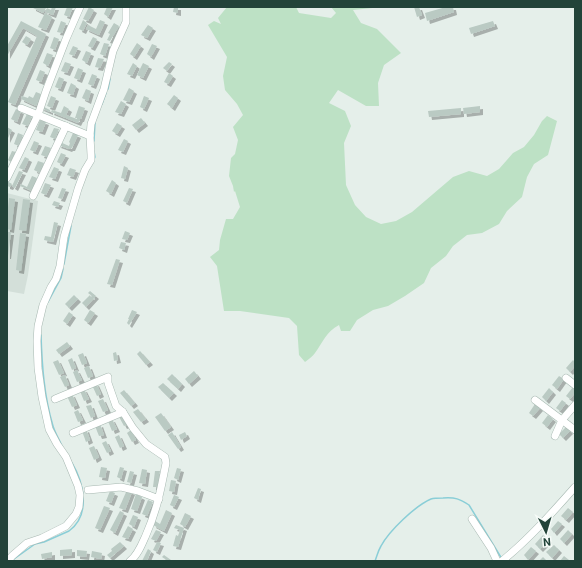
<svg xmlns="http://www.w3.org/2000/svg" width="582" height="568" font-family="Roboto,sans-serif">
	<style>
		.built { fill: #d3dfd9 }
		.green { fill: #bde1c5 }
		.lines { fill: none; stroke-linecap: round; stroke-linejoin: round }
		.stream { stroke: #8aced7; stroke-width: 1.5 }
		.building { fill: #bacac3; filter: url(#shadow) }
		.street-casing { stroke: #a7b8b1; stroke-width: 8 }
		.street { stroke: #fff; stroke-width: 7 }
	</style>
	<defs>
		<filter id="shadow"><feDropShadow dx="3" dy="3" stdDeviation="0" flood-color="#0004"/></filter>
	</defs>
	<rect width="100%" height="100%" fill="#e5efea"/>
	<!-- built -->
	<path class="built" d="M 7,193 L 38,201 L 28,275 L 24,294 L 7,291 Z"/>
	<!-- green -->
	<path class="green" d="M 227,7 L 296,7 L 299,13 L 331,18 L 336,13 L 331,7 L 382,7 L 353,10 L 361,23 L 377,29 L 401,53 L 384,65 L 378,83 L 379,106 L 366,106 L 338,90 L 329,103 L 345,111 L 351,126 L 344,143 L 346,185 L 355,205 L 366,217 L 381,224 L 396,221 L 412,212 L 453,177 L 469,171 L 487,176 L 499,169 L 513,153 L 524,147 L 534,135 L 542,121 L 547,116 L 557,121 L 548,155 L 534,164 L 527,177 L 522,197 L 507,211 L 499,224 L 482,233 L 467,235 L 453,246 L 446,256 L 431,268 L 424,283 L 405,296 L 388,306 L 373,310 L 357,320 L 350,331 L 341,331 L 339,325 C 326,332 323,342 315,353 C 313,356 309,359 305,362 L 299,355 L 297,326 L 289,318 L 240,311 L 224,311 L 217,266 L 210,257 L 219,250 L 220,240 L 226,219 L 233,219 L 240,207 L 235,191 L 234,192 L 233,186 L 229,176 L 231,158 L 235,154 L 238,140 L 233,127 L 243,115 L 237,104 L 225,90 L 223,76 L 227,57 L 208,25 L 214,21 L 221,24 L 218,18 Z"/>
	<g class="lines">
		<!-- stream -->
		<g class="stream">
			<path d="M 108,89 L 110,79"/>
			<path d="M 102,104 L 106,93"/>
			<path d="M 94,141 L 95,123"/>
			<path d="M 92,164 L 95,157 L 94,151"/>
			<path d="M 64,264 L 71,226"/>
			<path d="M 48,302 L 61,278 L 63,269"/>
			<path d="M 41,335 C 42,365 44,396 53,426 C 55,433 59,439 62,446"/>
			<path d="M 14,559 L 35,544 L 44,542 L 69,531 C 91,515 84,483 72,463"/>
			<path d="M 375,561 C 377,556 378,551 381,546 C 389,531 415,506 431,499 C 434,498 439,498 443,498 C 455,497 460,499 469,505 L 502,559"/>
		</g>
	</g>
	<!-- building -->
	<g class="building">
		<path d="M 33,7 L 44,7 L 46,8 L 43,13 L 33,8 Z"/>
		<path d="M 52,7 L 56,7 L 53,15 L 45,12 L 47,8 L 51,10 Z"/>
		<path d="M 67,7 L 73,7 L 69,17 L 64,15 Z"/>
		<path d="M 89,7 L 94,10 L 88,21 L 83,19 Z"/>
		<path d="M 107,7 L 113,7 L 108,17 L 104,14 Z"/>
		<path d="M 174,7 L 178,7 L 178,13 L 173,12 Z"/>
		<path d="M 414,7 L 419,7 L 422,15 L 417,17 Z"/>
		<path d="M 446,7 L 453,7 L 454,12 L 427,21 L 425,13 Z"/>
		<path d="M 45,13 L 52,17 L 46,30 L 38,27 Z"/>
		<path d="M 83,20 L 87,23 L 83,31 L 79,29 Z"/>
		<path d="M 100,20 L 105,22 L 99,35 L 86,29 L 88,25 L 96,29 Z"/>
		<path d="M 21,21 L 46,34 L 15,105 L 8,102 L 37,36 L 23,28 L 7,56 L 7,46 Z"/>
		<path d="M 61,21 L 66,23 L 62,33 L 57,32 Z"/>
		<path d="M 493,21 L 495,26 L 471,34 L 469,28 Z"/>
		<path d="M 114,23 L 119,26 L 110,41 L 107,40 L 110,34 L 108,33 Z"/>
		<path d="M 148,25 L 153,28 L 147,38 L 141,35 Z"/>
		<path d="M 26,36 L 31,39 L 27,45 L 22,42 Z"/>
		<path d="M 54,37 L 59,39 L 55,50 L 50,48 Z"/>
		<path d="M 93,37 L 97,39 L 92,48 L 88,46 Z"/>
		<path d="M 104,43 L 109,44 L 105,56 L 100,54 Z"/>
		<path d="M 137,43 L 141,46 L 134,57 L 130,54 Z"/>
		<path d="M 152,44 L 157,46 L 151,57 L 147,54 Z"/>
		<path d="M 73,46 L 78,48 L 74,56 L 69,54 Z"/>
		<path d="M 86,51 L 91,53 L 87,63 L 82,60 Z"/>
		<path d="M 47,53 L 53,55 L 48,66 L 43,63 Z"/>
		<path d="M 98,58 L 104,59 L 100,68 L 95,67 Z"/>
		<path d="M 65,62 L 71,64 L 67,73 L 61,71 Z"/>
		<path d="M 169,62 L 172,64 L 167,71 L 163,68 Z"/>
		<path d="M 133,63 L 137,66 L 132,76 L 127,74 Z"/>
		<path d="M 143,63 L 149,66 L 143,78 L 137,75 Z"/>
		<path d="M 78,68 L 83,70 L 79,80 L 74,78 Z"/>
		<path d="M 40,70 L 45,72 L 41,82 L 36,80 Z"/>
		<path d="M 169,73 L 173,76 L 168,84 L 164,82 Z"/>
		<path d="M 92,74 L 97,76 L 93,86 L 88,84 Z"/>
		<path d="M 59,77 L 64,79 L 60,89 L 55,87 Z"/>
		<path d="M 71,83 L 76,86 L 73,95 L 67,93 Z"/>
		<path d="M 129,88 L 134,91 L 129,102 L 123,100 Z"/>
		<path d="M 86,89 L 91,91 L 88,101 L 82,98 Z"/>
		<path d="M 36,92 L 41,94 L 36,106 L 21,99 L 22,96 L 28,98 L 29,96 L 33,98 Z"/>
		<path d="M 174,95 L 178,98 L 172,108 L 167,104 Z"/>
		<path d="M 51,96 L 56,98 L 52,108 L 47,106 Z"/>
		<path d="M 144,96 L 149,98 L 144,109 L 140,107 Z"/>
		<path d="M 121,101 L 126,104 L 121,114 L 115,112 Z"/>
		<path d="M 42,106 L 50,110 L 50,112 L 41,108 Z"/>
		<path d="M 64,106 L 69,109 L 66,115 L 77,119 L 77,118 L 75,118 L 79,106 L 85,108 L 81,119 L 80,119 L 78,123 L 51,112 L 52,110 L 61,113 Z"/>
		<path d="M 480,106 L 480,112 L 464,114 L 463,108 Z"/>
		<path d="M 461,108 L 461,114 L 429,117 L 428,111 Z"/>
		<path d="M 16,109 L 21,111 L 17,122 L 11,119 Z"/>
		<path d="M 27,114 L 32,116 L 28,126 L 22,124 Z"/>
		<path d="M 141,118 L 145,123 L 136,130 L 132,125 Z"/>
		<path d="M 40,120 L 46,122 L 42,132 L 36,130 Z"/>
		<path d="M 117,123 L 122,126 L 117,134 L 112,131 Z"/>
		<path d="M 7,127 L 12,130 L 7,140 Z"/>
		<path d="M 54,128 L 59,129 L 55,139 L 50,137 Z"/>
		<path d="M 18,133 L 23,135 L 19,146 L 14,144 Z"/>
		<path d="M 73,133 L 78,135 L 72,148 L 70,148 L 69,149 L 58,145 L 60,142 L 69,146 L 70,143 L 69,142 Z"/>
		<path d="M 124,139 L 128,141 L 123,152 L 118,150 Z"/>
		<path d="M 34,141 L 39,143 L 35,152 L 30,150 Z"/>
		<path d="M 45,146 L 51,148 L 47,157 L 41,155 Z"/>
		<path d="M 12,151 L 16,152 L 11,162 L 8,160 Z"/>
		<path d="M 61,153 L 66,155 L 61,164 L 57,162 Z"/>
		<path d="M 25,157 L 29,159 L 24,170 L 19,168 Z"/>
		<path d="M 38,161 L 44,163 L 40,173 L 34,170 Z"/>
		<path d="M 124,166 L 128,168 L 125,179 L 121,178 Z"/>
		<path d="M 54,167 L 59,169 L 55,179 L 49,177 Z"/>
		<path d="M 70,168 L 76,170 L 73,177 L 67,175 Z"/>
		<path d="M 19,171 L 23,172 L 15,188 L 12,186 Z"/>
		<path d="M 32,176 L 37,178 L 32,191 L 20,186 L 21,184 L 27,187 Z"/>
		<path d="M 112,180 L 116,183 L 111,194 L 106,191 Z"/>
		<path d="M 7,181 L 12,184 L 10,187 L 7,186 Z"/>
		<path d="M 45,183 L 51,185 L 46,195 L 41,193 Z"/>
		<path d="M 62,188 L 66,189 L 62,199 L 58,198 Z"/>
		<path d="M 129,188 L 133,189 L 127,203 L 123,201 Z"/>
		<path d="M 9,198 L 15,199 L 11,230 L 7,229 L 7,216 Z"/>
		<path d="M 23,199 L 30,200 L 26,231 L 19,230 Z"/>
		<path d="M 54,201 L 60,203 L 58,207 L 52,205 Z"/>
		<path d="M 54,222 L 58,223 L 53,242 L 44,240 L 45,236 L 51,237 Z"/>
		<path d="M 125,231 L 130,233 L 127,240 L 122,239 Z"/>
		<path d="M 7,232 L 11,232 L 8,256 L 7,256 Z"/>
		<path d="M 20,233 L 26,234 L 21,271 L 16,270 Z"/>
		<path d="M 121,242 L 126,243 L 124,250 L 119,248 Z"/>
		<path d="M 116,259 L 120,260 L 112,285 L 107,284 Z"/>
		<path d="M 90,291 L 96,296 L 86,307 L 82,303 L 90,295 L 91,297 L 92,296 L 88,293 Z"/>
		<path d="M 74,295 L 78,299 L 69,308 L 65,304 Z"/>
		<path d="M 90,310 L 95,313 L 88,323 L 84,320 Z"/>
		<path d="M 132,310 L 137,312 L 129,325 L 127,323 L 129,319 L 128,319 Z"/>
		<path d="M 69,312 L 73,315 L 67,324 L 63,321 Z"/>
		<path d="M 67,342 L 70,346 L 59,354 L 56,350 Z"/>
		<path d="M 140,351 L 150,362 L 146,365 L 137,354 Z"/>
		<path d="M 116,352 L 118,360 L 114,361 L 113,353 Z"/>
		<path d="M 83,353 L 87,363 L 82,365 L 78,355 Z"/>
		<path d="M 72,358 L 76,368 L 72,370 L 68,360 Z"/>
		<path d="M 58,360 L 64,373 L 59,375 L 53,362 Z"/>
		<path d="M 573,360 L 575,362 L 575,366 L 570,372 L 566,368 Z"/>
		<path d="M 89,366 L 93,376 L 88,378 L 84,368 Z"/>
		<path d="M 77,370 L 82,380 L 77,382 L 73,372 Z"/>
		<path d="M 194,371 L 198,376 L 189,384 L 185,379 Z"/>
		<path d="M 172,374 L 182,384 L 178,389 L 167,379 Z"/>
		<path d="M 65,375 L 69,385 L 65,387 L 60,377 Z"/>
		<path d="M 559,376 L 564,379 L 557,389 L 552,385 Z"/>
		<path d="M 96,383 L 101,394 L 97,396 L 92,385 Z"/>
		<path d="M 163,383 L 174,393 L 169,398 L 158,387 Z"/>
		<path d="M 573,387 L 575,388 L 575,393 L 570,399 L 566,396 Z"/>
		<path d="M 549,388 L 553,392 L 546,401 L 542,397 Z"/>
		<path d="M 84,389 L 89,399 L 84,401 L 80,391 Z"/>
		<path d="M 124,390 L 135,403 L 131,406 L 120,393 Z"/>
		<path d="M 72,394 L 77,405 L 72,407 L 67,396 Z"/>
		<path d="M 103,399 L 108,410 L 103,412 L 98,401 Z"/>
		<path d="M 562,400 L 566,403 L 560,411 L 556,408 Z"/>
		<path d="M 535,404 L 540,408 L 533,416 L 529,413 Z"/>
		<path d="M 91,405 L 95,416 L 91,418 L 86,406 Z"/>
		<path d="M 138,409 L 146,419 L 141,422 L 133,412 Z"/>
		<path d="M 78,410 L 83,420 L 78,422 L 74,412 Z"/>
		<path d="M 123,413 L 129,424 L 124,426 L 118,415 Z"/>
		<path d="M 161,413 L 171,427 L 165,431 L 155,417 Z"/>
		<path d="M 548,415 L 553,419 L 547,427 L 542,423 Z"/>
		<path d="M 112,419 L 117,429 L 112,431 L 108,421 Z"/>
		<path d="M 100,424 L 104,435 L 99,436 L 95,426 Z"/>
		<path d="M 566,427 L 570,431 L 563,438 L 559,434 Z"/>
		<path d="M 86,429 L 90,440 L 86,442 L 82,431 Z"/>
		<path d="M 131,430 L 136,440 L 132,442 L 127,433 Z"/>
		<path d="M 172,432 L 181,447 L 178,449 L 168,435 Z"/>
		<path d="M 185,432 L 187,436 L 181,440 L 179,435 Z"/>
		<path d="M 119,435 L 124,446 L 120,448 L 115,437 Z"/>
		<path d="M 106,441 L 111,451 L 107,453 L 102,443 Z"/>
		<path d="M 94,446 L 99,457 L 94,460 L 89,448 Z"/>
		<path d="M 101,467 L 107,468 L 105,478 L 99,477 Z"/>
		<path d="M 120,467 L 124,468 L 121,479 L 117,477 Z"/>
		<path d="M 177,468 L 181,469 L 178,480 L 174,478 Z"/>
		<path d="M 142,469 L 147,470 L 145,484 L 139,483 Z"/>
		<path d="M 130,471 L 134,472 L 131,483 L 127,482 Z"/>
		<path d="M 155,471 L 160,471 L 158,487 L 153,487 Z"/>
		<path d="M 171,480 L 176,481 L 174,492 L 169,491 Z"/>
		<path d="M 198,488 L 201,489 L 198,500 L 194,498 Z"/>
		<path d="M 127,490 L 132,492 L 125,510 L 119,508 Z"/>
		<path d="M 110,491 L 115,493 L 111,503 L 106,501 Z"/>
		<path d="M 136,494 L 142,497 L 137,511 L 131,509 Z"/>
		<path d="M 174,495 L 179,497 L 174,507 L 170,505 Z"/>
		<path d="M 148,500 L 153,502 L 147,516 L 142,514 Z"/>
		<path d="M 104,506 L 110,508 L 100,530 L 95,528 Z"/>
		<path d="M 568,508 L 573,512 L 566,520 L 561,516 Z"/>
		<path d="M 166,510 L 172,513 L 164,531 L 153,525 L 155,521 L 160,524 Z"/>
		<path d="M 120,511 L 124,513 L 115,533 L 110,530 Z"/>
		<path d="M 185,513 L 191,516 L 185,527 L 180,524 Z"/>
		<path d="M 133,515 L 138,517 L 134,527 L 129,524 Z"/>
		<path d="M 558,521 L 562,524 L 554,533 L 551,529 Z"/>
		<path d="M 176,525 L 184,528 L 178,547 L 173,546 L 176,535 L 178,536 L 180,530 L 174,528 Z"/>
		<path d="M 128,526 L 133,529 L 128,539 L 122,537 Z"/>
		<path d="M 156,530 L 161,532 L 156,541 L 151,539 Z"/>
		<path d="M 568,530 L 572,534 L 564,543 L 560,539 Z"/>
		<path d="M 543,535 L 549,540 L 540,549 L 535,544 Z"/>
		<path d="M 120,542 L 124,546 L 110,558 L 107,555 L 112,551 L 111,549 Z"/>
		<path d="M 157,542 L 161,543 L 157,552 L 153,550 Z"/>
		<path d="M 554,545 L 559,550 L 552,558 L 546,552 Z"/>
		<path d="M 531,547 L 536,551 L 528,560 L 524,555 Z"/>
		<path d="M 72,549 L 72,555 L 60,556 L 60,550 Z"/>
		<path d="M 148,549 L 151,551 L 147,561 L 142,561 Z"/>
		<path d="M 77,550 L 87,551 L 86,557 L 77,556 Z"/>
		<path d="M 92,551 L 102,553 L 101,559 L 91,557 Z"/>
		<path d="M 52,552 L 52,557 L 42,559 L 41,554 Z"/>
		<path d="M 164,555 L 171,560 L 171,561 L 168,561 L 162,557 Z"/>
		<path d="M 564,556 L 569,560 L 568,561 L 560,561 Z"/>
		<path d="M 543,557 L 547,561 L 539,561 Z"/>
	</g>
	<g class="lines">
		<defs>
			<g id="street">
				<path d="M 21,108 L 90,136"/>
				<path d="M 7,178 L 38,115 L 46,91 L 66,39 L 80,7"/>
				<path d="M 33,196 L 66,126"/>
				<path d="M 566,378 L 575,385"/>
				<path d="M 55,399 L 108,377 L 108,383 L 116,406 L 123,412 L 133,428 L 146,444 L 165,457 L 166,463 C 161,489 157,510 146,535 C 142,544 138,555 130,561"/>
				<path d="M 535,400 L 575,430"/>
				<path d="M 73,433 L 123,412"/>
				<path d="M 555,436 L 562,420 L 575,405"/>
				<path d="M 88,490 L 121,487 L 138,491 L 159,499"/>
				<path d="M 472,519 L 491,548 L 497,561"/>
				<path d="M 8,561 L 12,556 L 27,543 L 42,538 L 66,526 L 76,514 L 79,507 L 80,495 L 78,486 L 66,457 L 57,444 L 49,429 L 42,397 L 38,368 L 37,341 L 38,326 L 43,305 L 51,287 L 56,279 L 60,266 L 64,237 L 78,189 L 85,170 L 91,160 L 91,155 L 90,136 L 91,124 L 104,89 L 113,51 L 126,22 L 126,7"/>
				<path d="M 502,561 C 529,539 552,513 575,487"/>
			</g>
		</defs>
		<!-- street casing -->
		<use href="#street" class="street-casing"/>
		<!-- street -->
		<use href="#street" class="street"/>
	</g>
	<!-- border -->
	<rect width="582" height="568" fill="none" stroke="#224339" stroke-width="16"/>
	<!-- north arrow -->
	<g transform="translate(546 532) rotate(175)" stroke="#f6fbf8" stroke-width="3" paint-order="stroke">
	<path d="M0-3L7 15L0 10L-7 15Z" fill="#224339"/>
	<text y="-6" font-size="11" font-weight="bold" text-anchor="middle" fill="#224339">N</text>
	</g>
</svg>
